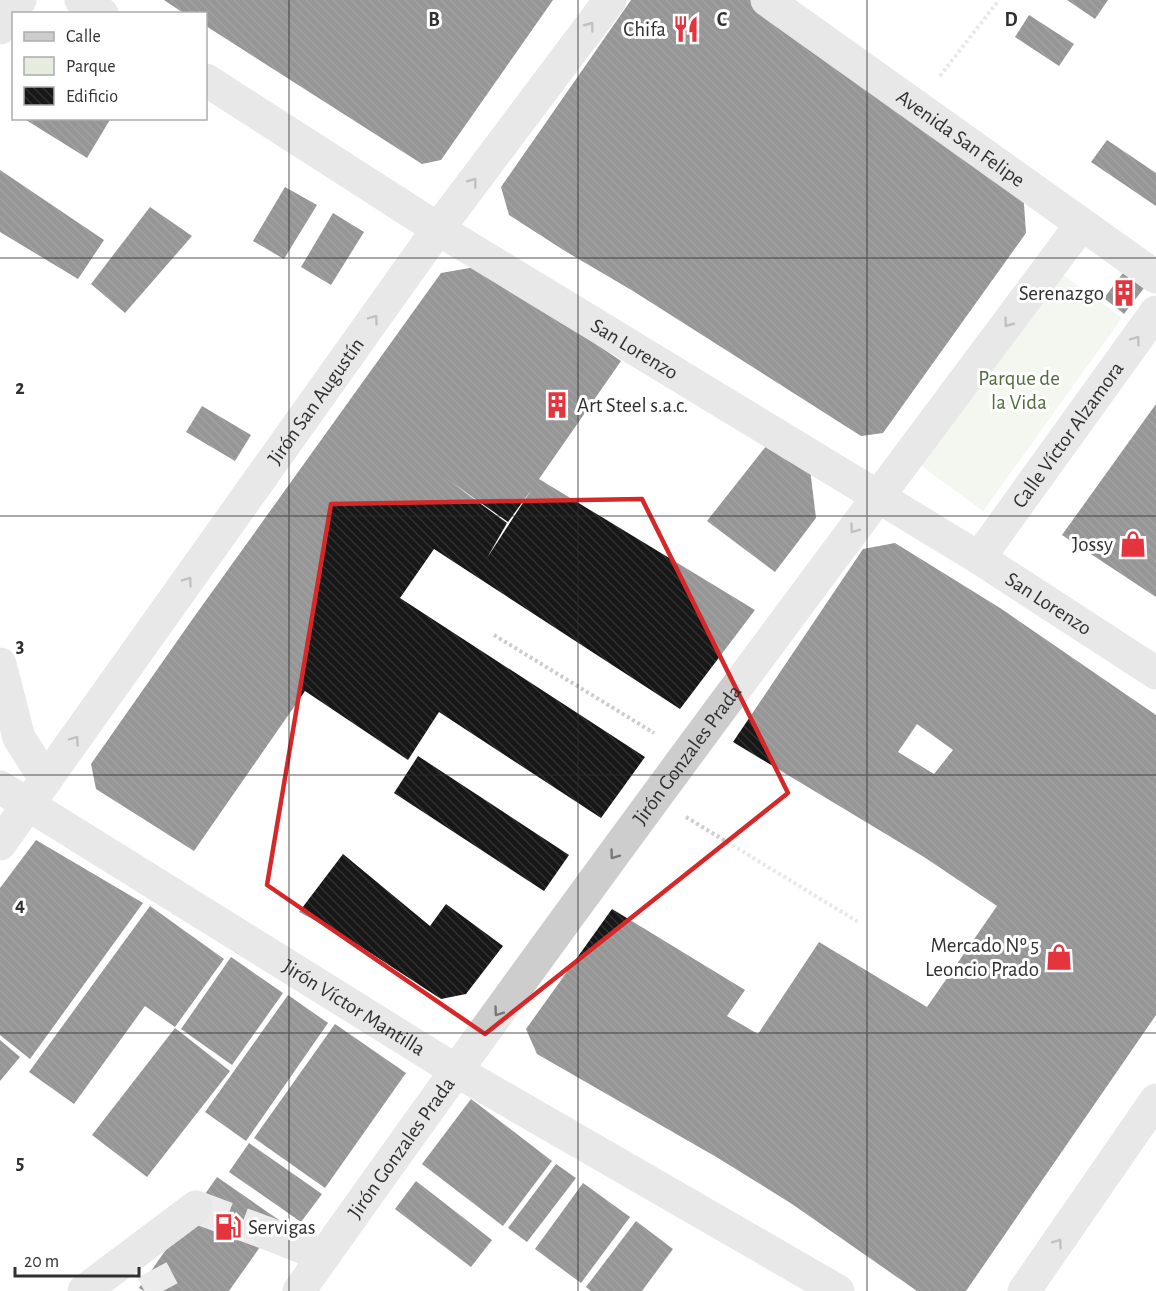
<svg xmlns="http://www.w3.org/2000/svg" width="1156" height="1291" font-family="'Alegreya Sans',sans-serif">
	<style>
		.green { fill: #e6edde }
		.building { fill: url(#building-back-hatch); fill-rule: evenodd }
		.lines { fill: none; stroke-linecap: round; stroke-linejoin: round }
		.minor-tunnel { stroke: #d6d6d6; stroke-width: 33; stroke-dasharray: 33 16; stroke-linecap: butt }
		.path { stroke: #cdcdcd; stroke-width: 4; stroke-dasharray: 3 3; stroke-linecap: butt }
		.minor { stroke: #cdcdcd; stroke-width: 33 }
		.oneway { stroke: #777 }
		.marked { fill: none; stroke: #d62828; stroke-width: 4.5; stroke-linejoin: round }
		.grid { fill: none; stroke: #303030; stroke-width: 1.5; stroke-opacity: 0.55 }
		.labels { text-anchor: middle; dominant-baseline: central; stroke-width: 6; stroke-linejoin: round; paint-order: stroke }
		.poi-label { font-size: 21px; fill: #303030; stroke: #fff; text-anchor: end }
		.street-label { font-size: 21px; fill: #303030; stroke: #fff }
		.park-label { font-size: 21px; fill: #526c3d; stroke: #fff }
		.grid-label { font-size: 20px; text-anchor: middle; font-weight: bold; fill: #303030; stroke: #fff; stroke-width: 6; stroke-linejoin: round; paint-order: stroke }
	</style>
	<defs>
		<pattern id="building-back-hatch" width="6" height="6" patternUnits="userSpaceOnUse" patternTransform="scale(1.5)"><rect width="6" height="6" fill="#171717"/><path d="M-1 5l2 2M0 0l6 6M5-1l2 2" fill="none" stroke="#303030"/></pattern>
	</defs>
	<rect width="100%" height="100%" fill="#fff"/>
	<!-- green -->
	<path class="green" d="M 1055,269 L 1122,318 L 983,511 L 916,462 Z"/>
	<!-- building -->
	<g class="building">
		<path d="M 164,0 L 553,0 L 441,160 L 422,164 L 206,26 L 206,14 L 185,14 Z"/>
		<path d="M 631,0 L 750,0 L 1023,190 L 1026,233 L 883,433 L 861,436 L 633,291 L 565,251 L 509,215 L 501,187 Z"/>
		<path d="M 1067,0 L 1108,0 L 1095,19 Z"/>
		<path d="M 1029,15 L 1074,44 L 1059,66 L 1015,37 Z"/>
		<path d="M 27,118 L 111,118 L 87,158 L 26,120 Z"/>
		<path d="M 1107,140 L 1156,173 L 1156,206 L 1091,162 Z"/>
		<path d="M 0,170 L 104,240 L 78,279 L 0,232 Z"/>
		<path d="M 285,187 L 317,205 L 284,259 L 253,241 Z"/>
		<path d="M 150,207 L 192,236 L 125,313 L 91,284 Z"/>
		<path d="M 333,213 L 364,232 L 331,285 L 301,267 Z"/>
		<path d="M 481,266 L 621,361 L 539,479 L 755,610 L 680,709 L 434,549 L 400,598 L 645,757 L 601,818 L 439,712 L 408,760 L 305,691 L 194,851 L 96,789 L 91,764 L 194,617 L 441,273 ZM 444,477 L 508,522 L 532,489 L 487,558 L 507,523 Z"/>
		<path d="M 1123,273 L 1144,288 L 1124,314 L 1104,298 Z"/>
		<path d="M 1156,404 L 1156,597 L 1062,535 Z"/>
		<path d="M 202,406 L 251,435 L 235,461 L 186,432 Z"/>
		<path d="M 767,445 L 810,469 L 816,518 L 775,572 L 707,521 Z"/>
		<path d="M 895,543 L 1000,608 L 1156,715 L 1156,1015 L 966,1291 L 917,1291 L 792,1204 L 718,1158 L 537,1054 L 526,1029 L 612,909 L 745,990 L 727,1016 L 758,1034 L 819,942 L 927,1007 L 997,906 L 924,857 L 733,742 L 863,549 ZM 917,724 L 953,750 L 934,774 L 898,752 Z"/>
		<path d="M 418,756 L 569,855 L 544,891 L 394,793 Z"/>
		<path d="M 36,840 L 143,903 L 30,1059 L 0,1035 L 0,888 Z"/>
		<path d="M 343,854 L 430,926 L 446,904 L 503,946 L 466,994 L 441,999 L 346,937 L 299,912 Z"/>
		<path d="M 150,906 L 224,959 L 175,1027 L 145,1006 L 74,1104 L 29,1072 Z"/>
		<path d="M 231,957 L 283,993 L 232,1065 L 181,1029 Z"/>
		<path d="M 288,995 L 328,1023 L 246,1141 L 205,1112 Z"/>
		<path d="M 335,1024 L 406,1073 L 325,1188 L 254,1138 Z"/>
		<path d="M 175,1028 L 230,1071 L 147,1177 L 92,1135 Z"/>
		<path d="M 0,1040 L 20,1057 L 0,1081 Z"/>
		<path d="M 471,1099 L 552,1161 L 503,1226 L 422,1164 Z"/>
		<path d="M 249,1143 L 322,1194 L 301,1222 L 229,1172 Z"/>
		<path d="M 556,1164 L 576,1178 L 527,1242 L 508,1228 Z"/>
		<path d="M 217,1177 L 279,1220 L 229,1291 L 144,1291 L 139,1288 Z"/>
		<path d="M 416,1181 L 492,1240 L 471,1267 L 395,1209 Z"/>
		<path d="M 583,1183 L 630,1217 L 581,1283 L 535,1249 Z"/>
		<path d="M 636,1221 L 673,1249 L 642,1291 L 591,1291 L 586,1287 Z"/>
	</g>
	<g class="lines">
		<!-- minor-tunnel -->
		<g class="minor-tunnel">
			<path d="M 196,1207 L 269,1234"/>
			<path d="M 152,1270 L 163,1291"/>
		</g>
		<!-- path -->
		<g class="path">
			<path d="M 940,76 L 999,0"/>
			<path d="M 494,635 L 654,733"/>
			<path d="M 686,817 L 860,923"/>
		</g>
		<!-- minor -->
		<g class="minor">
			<path d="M 81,0 L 102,14"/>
			<path id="s1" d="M 767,0 L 1156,277"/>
			<path d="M 0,28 L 20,0"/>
			<path id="s2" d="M 206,80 L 438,229 L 979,558 L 1156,673"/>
			<path id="s3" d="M 979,558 L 1156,312"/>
			<path d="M 0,664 L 19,738 L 46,780"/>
			<path id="s4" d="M 0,787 L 455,1070 L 838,1291"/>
			<path id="s5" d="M 0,844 L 438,229 L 610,0"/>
			<path d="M 269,1234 L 324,1256"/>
			<path d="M 84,1291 L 196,1207"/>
			<path id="s6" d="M 299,1291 C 553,931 817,578 1081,225"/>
			<path d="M 1024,1291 L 1156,1100"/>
		</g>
	</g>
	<!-- one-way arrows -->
	<defs><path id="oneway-chevron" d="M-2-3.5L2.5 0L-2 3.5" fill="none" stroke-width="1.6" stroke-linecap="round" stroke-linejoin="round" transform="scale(1.5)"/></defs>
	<g class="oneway">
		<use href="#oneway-chevron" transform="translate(590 26) rotate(-53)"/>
		<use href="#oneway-chevron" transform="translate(473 182) rotate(-53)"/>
		<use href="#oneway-chevron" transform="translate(374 319) rotate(-55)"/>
		<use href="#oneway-chevron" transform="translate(1008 323) rotate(127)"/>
		<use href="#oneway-chevron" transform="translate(1136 340) rotate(-54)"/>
		<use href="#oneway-chevron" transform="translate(854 529) rotate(126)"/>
		<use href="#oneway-chevron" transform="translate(188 581) rotate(-55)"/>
		<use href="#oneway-chevron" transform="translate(75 740) rotate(-55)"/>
		<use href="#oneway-chevron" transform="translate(614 855) rotate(126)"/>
		<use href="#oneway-chevron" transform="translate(498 1012) rotate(126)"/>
		<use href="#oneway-chevron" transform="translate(1058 1243) rotate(-55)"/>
	</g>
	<!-- marked area -->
	<path d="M0 0H1156V1291H0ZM 642,499 L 788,793 L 485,1034 L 267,885 L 331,504 Z" fill="#fff" fill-opacity=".55" fill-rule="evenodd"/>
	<path class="marked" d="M 642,499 L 788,793 L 485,1034 L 267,885 L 331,504 Z"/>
	<!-- grid -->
	<path class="grid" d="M 289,0 L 289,1291M 578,0 L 578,1291M 867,0 L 867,1291M 0,258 L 1156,258M 0,516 L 1156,516M 0,775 L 1156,775M 0,1033 L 1156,1033"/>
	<!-- icons -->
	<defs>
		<symbol id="restaurant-bare" viewBox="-9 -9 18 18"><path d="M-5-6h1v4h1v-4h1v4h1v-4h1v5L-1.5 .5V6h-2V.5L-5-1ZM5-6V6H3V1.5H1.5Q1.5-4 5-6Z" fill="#e4353f" stroke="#fff" stroke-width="2.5" paint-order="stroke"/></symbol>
		<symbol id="building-bare" viewBox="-9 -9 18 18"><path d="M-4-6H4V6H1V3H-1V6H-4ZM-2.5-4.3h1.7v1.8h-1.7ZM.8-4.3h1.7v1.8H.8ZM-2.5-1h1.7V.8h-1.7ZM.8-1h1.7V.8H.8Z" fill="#e4353f" stroke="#fff" stroke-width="2.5" paint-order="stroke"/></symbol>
		<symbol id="shop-bare" viewBox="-9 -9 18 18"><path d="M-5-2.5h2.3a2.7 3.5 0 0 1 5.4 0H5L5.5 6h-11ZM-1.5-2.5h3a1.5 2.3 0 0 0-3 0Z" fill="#e4353f" stroke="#fff" stroke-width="2.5" paint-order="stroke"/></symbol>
		<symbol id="fuel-bare" viewBox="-9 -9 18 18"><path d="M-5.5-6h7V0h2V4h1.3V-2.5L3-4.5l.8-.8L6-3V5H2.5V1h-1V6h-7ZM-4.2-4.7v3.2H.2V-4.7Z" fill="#e4353f" stroke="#fff" stroke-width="2.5" paint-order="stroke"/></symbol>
	</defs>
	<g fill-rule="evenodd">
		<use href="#restaurant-bare" x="667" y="10" width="38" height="38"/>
		<use href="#building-bare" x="1105" y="274" width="38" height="38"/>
		<use href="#building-bare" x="538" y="386" width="38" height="38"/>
		<use href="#shop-bare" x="1114" y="525" width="38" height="38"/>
		<use href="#shop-bare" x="1040" y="938" width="38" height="38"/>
		<use href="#fuel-bare" x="209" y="1208" width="38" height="38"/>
	</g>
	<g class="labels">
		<!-- poi labels -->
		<g class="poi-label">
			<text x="666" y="29">Chifa</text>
			<text x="1104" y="293">Serenazgo</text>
			<text x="577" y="405" text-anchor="start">Art Steel s.a.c.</text>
			<text x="1113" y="544">Jossy</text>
			<text x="1039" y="945">Mercado Nº 5<tspan x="1039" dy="24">Leoncio Prado</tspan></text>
			<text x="248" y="1227" text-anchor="start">Servigas</text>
		</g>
		<!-- street labels -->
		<g class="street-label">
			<text stroke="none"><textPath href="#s1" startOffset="238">Avenida San Felipe</textPath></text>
			<text stroke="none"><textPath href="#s2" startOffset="506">San Lorenzo</textPath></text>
			<text stroke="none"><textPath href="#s5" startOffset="544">Jirón San Augustín</textPath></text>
			<text stroke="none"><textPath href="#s3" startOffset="152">Calle Víctor Alzamora</textPath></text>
			<text stroke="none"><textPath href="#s2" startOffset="992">San Lorenzo</textPath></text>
			<text stroke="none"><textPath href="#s6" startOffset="662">Jirón Gonzales Prada</textPath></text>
			<text stroke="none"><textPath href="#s4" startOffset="417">Jirón Víctor Mantilla</textPath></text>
			<text stroke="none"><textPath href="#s6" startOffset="176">Jirón Gonzales Prada</textPath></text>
		</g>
		<!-- park labels -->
		<g class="park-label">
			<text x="1019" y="378">Parque de<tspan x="1019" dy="24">la Vida</tspan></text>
		</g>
	</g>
	<g class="grid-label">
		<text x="434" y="26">B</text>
		<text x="722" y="26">C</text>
		<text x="1011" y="26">D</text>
		<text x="20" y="394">2</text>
		<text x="20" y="652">3</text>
		<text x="20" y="911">4</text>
		<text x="20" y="1169">5</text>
	</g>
	<!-- legend -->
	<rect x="12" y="12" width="195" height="108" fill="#ffffff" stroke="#acacac" stroke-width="1.5"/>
	<rect x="24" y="32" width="30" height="9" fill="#cdcdcd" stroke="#acacac" stroke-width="1.5"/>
	<text x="66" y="42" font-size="18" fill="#303030">Calle</text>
	<rect x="24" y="57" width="30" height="18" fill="#e6edde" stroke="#acacac" stroke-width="1.5"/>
	<text x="66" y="72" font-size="18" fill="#303030">Parque</text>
	<rect x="24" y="87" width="30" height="18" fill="url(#building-back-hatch)" stroke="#acacac" stroke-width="1.5"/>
	<text x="66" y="102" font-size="18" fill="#303030">Edificio</text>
	<!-- scale -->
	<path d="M15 1267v9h124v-9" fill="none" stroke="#303030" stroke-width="3"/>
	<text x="24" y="1267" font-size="18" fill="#303030" stroke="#ffffff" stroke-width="4.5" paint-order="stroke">20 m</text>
</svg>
